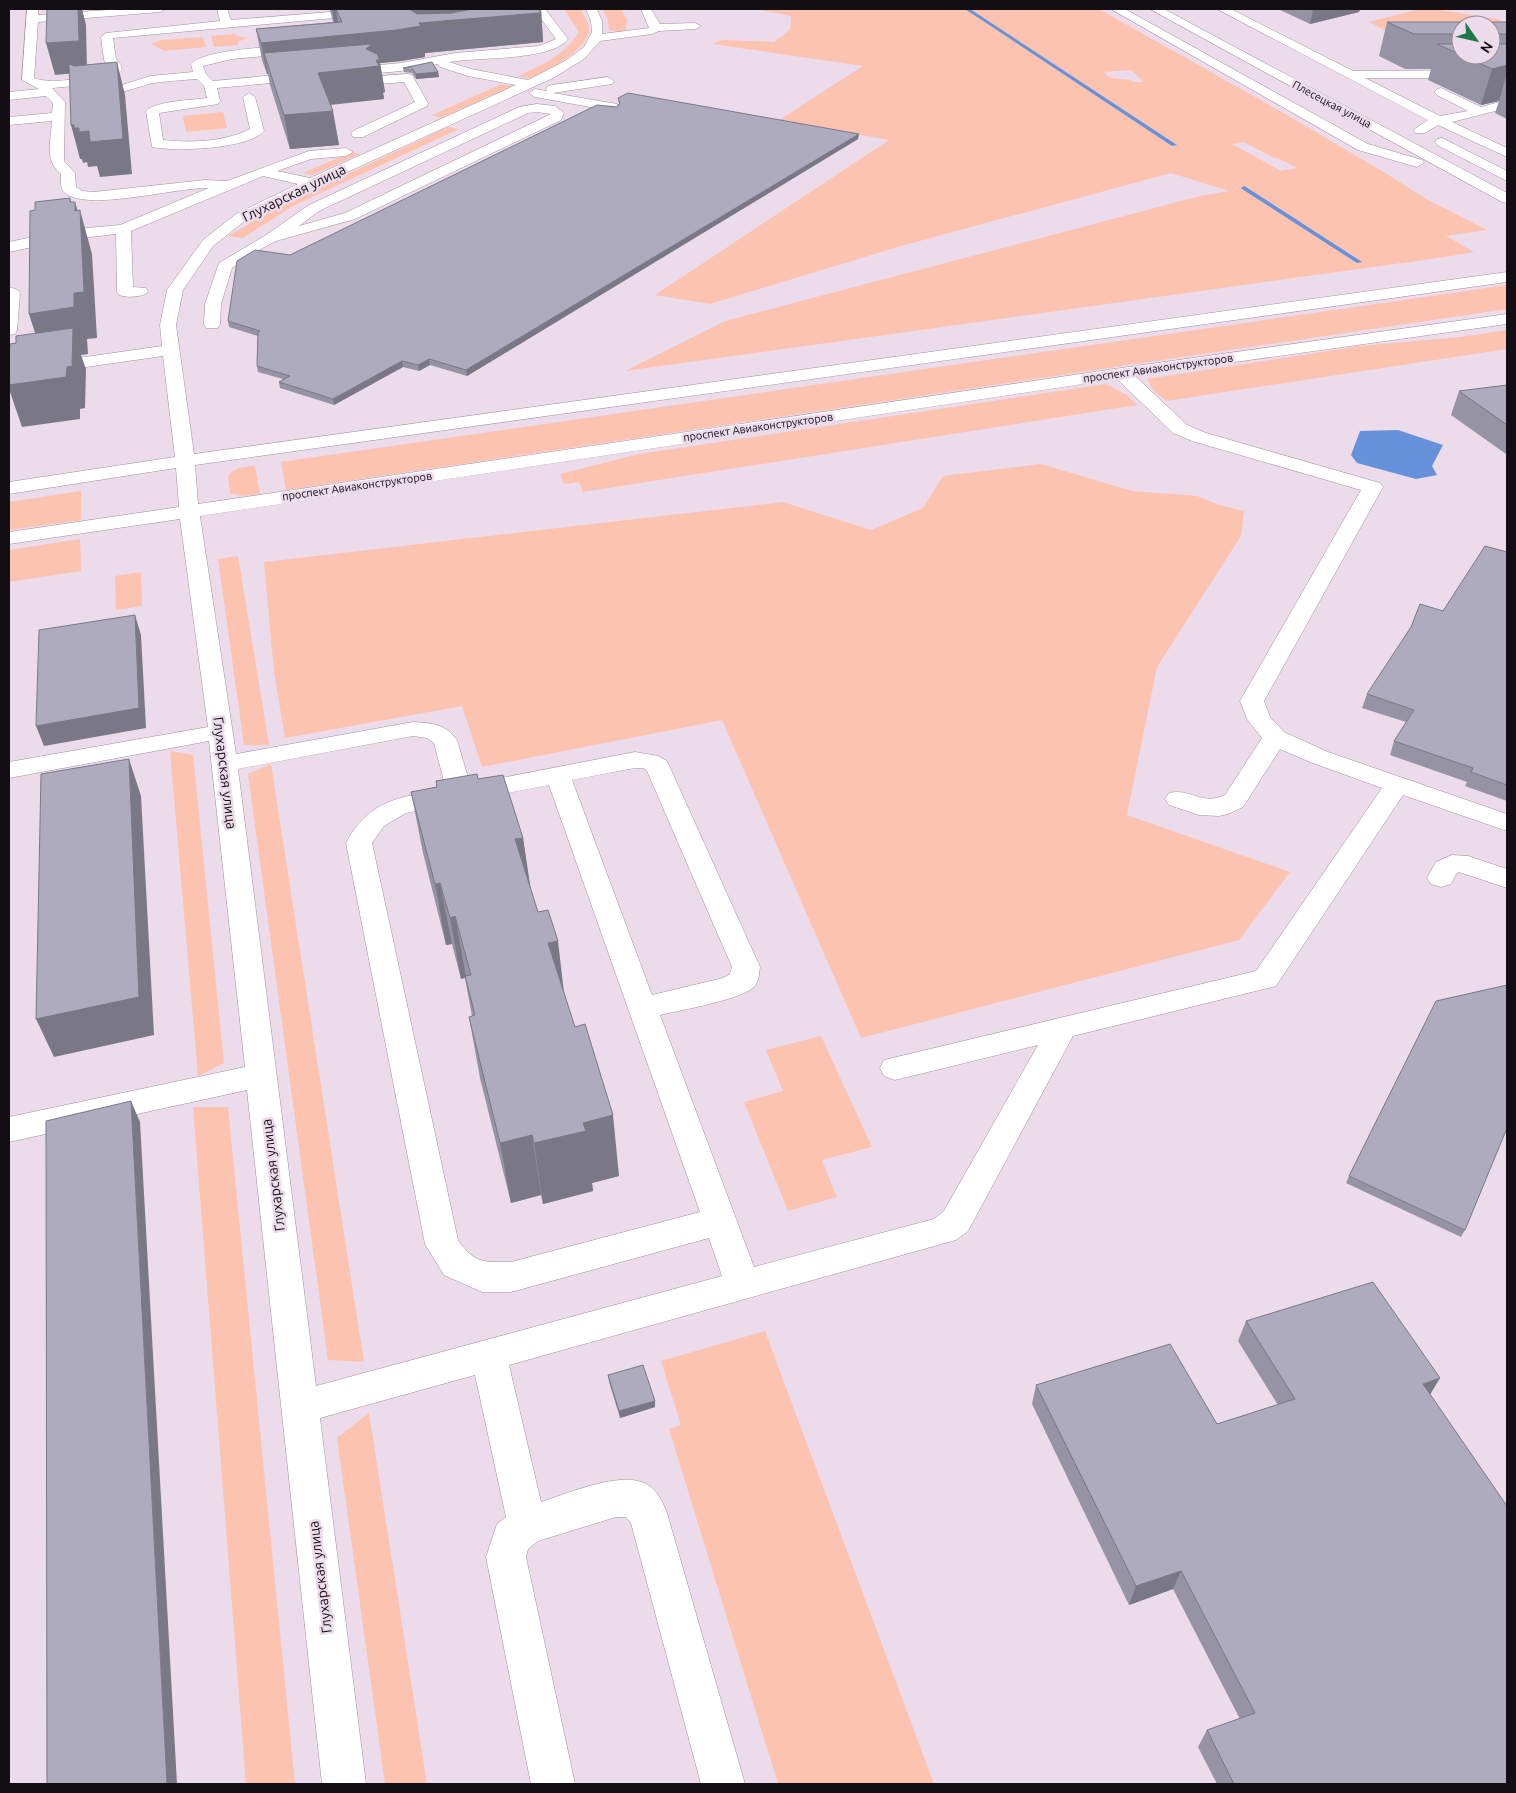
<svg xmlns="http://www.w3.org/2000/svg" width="1516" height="1793" font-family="Ubuntu,sans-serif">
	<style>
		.green { fill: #fdc3b1; fill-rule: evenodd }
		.water { fill: #6592db }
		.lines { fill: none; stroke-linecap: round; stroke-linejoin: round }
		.stream { fill: #6592db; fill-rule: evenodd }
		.minor-casing { stroke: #9f909e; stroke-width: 1 }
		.minor { fill: #fff; fill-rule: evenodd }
		.wall { fill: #9693a4; fill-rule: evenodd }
		.shaded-wall { fill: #7a7886 }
		.building { fill: #aeabbf; stroke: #7a7886 }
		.labels { text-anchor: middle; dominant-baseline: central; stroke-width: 5; stroke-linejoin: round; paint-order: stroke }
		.far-street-label { font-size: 11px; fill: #130e13; stroke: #ecdbeb }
		.street-label { font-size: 14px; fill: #130e13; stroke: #ecdbeb }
	</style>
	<rect width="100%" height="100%" fill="#ecdbeb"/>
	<!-- green -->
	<g class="green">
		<path d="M 564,9 L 580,9 C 584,15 589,22 589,30 C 588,48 546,74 530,78 C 527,78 522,77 518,76 C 542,65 565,55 579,32 Z"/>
		<path d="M 602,9 L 621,9 L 627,19 L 626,30 L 617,32 L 609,30 L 608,20 Z"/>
		<path d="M 755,9 L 1099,9 L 1287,115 L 1387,174 L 1426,199 L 1487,230 L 1446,236 L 1474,252 L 1438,258 L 625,371 L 725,321 L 1200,196 L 1229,191 L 1171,173 L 901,246 L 710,304 L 655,295 L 889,140 L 779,120 L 863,66 L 712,44 L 722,40 L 774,42 L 790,30 L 791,16 ZM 1131,70 L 1144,82 L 1133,82 L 1131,80 L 1110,78 L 1104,72 ZM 1244,142 L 1274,158 L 1278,158 L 1297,168 L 1281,171 L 1232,144 Z"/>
		<path d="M 1419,9 L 1435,9 L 1497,19 L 1505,22 L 1507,29 C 1468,19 1446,30 1410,43 L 1369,22 Z"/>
		<path d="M 235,34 L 236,36 L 247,38 L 238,42 L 238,45 L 214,47 L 211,36 Z"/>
		<path d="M 203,37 L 206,47 L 165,51 L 151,44 L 161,40 Z"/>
		<path d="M 502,84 L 513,86 L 440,118 L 432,115 Z"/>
		<path d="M 223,112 L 227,128 L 186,132 L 183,116 Z"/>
		<path d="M 448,127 L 459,129 L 293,206 L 243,238 L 228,236 L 284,204 Z"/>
		<path d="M 352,152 L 360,154 L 312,175 L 303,173 Z"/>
		<path d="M 1507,285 L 1507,309 L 286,490 L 281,462 Z"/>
		<path d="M 1507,330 L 1507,349 L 1166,401 L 1153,390 L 1147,379 L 1360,346 L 1460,337 Z"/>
		<path d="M 1106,384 L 1127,395 L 1137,405 L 583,492 L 579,482 L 564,484 L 560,474 L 639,454 Z"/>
		<path d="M 1041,464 L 1132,491 L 1197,496 L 1219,505 L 1244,511 L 1241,536 L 1157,667 L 1127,815 L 1290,872 L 1239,940 L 861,1038 L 722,720 L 482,767 L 462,706 L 285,738 L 274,672 L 264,562 L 783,502 L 871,530 L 923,508 L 943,476 Z"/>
		<path d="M 255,466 L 260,494 L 242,496 L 230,493 L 228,476 C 234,467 245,467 255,466 Z"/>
		<path d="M 81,491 L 81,520 L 9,530 L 9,502 Z"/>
		<path d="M 80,539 L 81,571 L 9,582 L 9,550 Z"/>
		<path d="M 238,556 L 269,745 L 244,745 L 218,559 Z"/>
		<path d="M 141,572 L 142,606 L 116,610 L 115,576 Z"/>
		<path d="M 170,751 L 193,755 L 224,1063 L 198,1076 Z"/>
		<path d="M 271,764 L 364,1362 L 328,1360 L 248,774 Z"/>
		<path d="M 821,1036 L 872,1147 L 822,1160 L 837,1197 L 788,1211 L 744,1102 L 783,1091 L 766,1050 Z"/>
		<path d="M 193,1107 L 228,1107 L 295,1784 L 246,1784 Z"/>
		<path d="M 765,1331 L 934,1784 L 778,1784 L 669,1429 L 681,1425 L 661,1361 Z"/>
		<path d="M 369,1413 L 427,1784 L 385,1784 L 337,1438 Z"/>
	</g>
	<!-- water -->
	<path class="water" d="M 1398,430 L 1443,445 L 1432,466 L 1437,475 L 1416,479 L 1357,463 L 1351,455 L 1360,431 Z"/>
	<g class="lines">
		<!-- stream -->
		<g class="stream">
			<path d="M 965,9 L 970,9 L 1177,145 L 1172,146 Z"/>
			<path d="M 1244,186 L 1246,187 L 1362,262 L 1357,263 L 1242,189 L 1241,188 Z"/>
		</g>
		<defs>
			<g id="minor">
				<path d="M 27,9 L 38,9 L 38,15 L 121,9 L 166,9 L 160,12 L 38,22 L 34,78 C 52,85 93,78 110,69 L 104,60 L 101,37 L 106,33 L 220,21 L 217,9 L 227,9 L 231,20 L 366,9 L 373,12 L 367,15 L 113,38 L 116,59 L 121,65 L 122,70 C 109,85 72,86 52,88 L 65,102 L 64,161 L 75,173 L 76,187 L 82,191 L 94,192 L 205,180 L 227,181 L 309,151 L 346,148 L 353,152 L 346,156 L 311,159 L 277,171 L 310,178 L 516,85 L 468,76 L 440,67 L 438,64 L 401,71 L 217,88 L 220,101 L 218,104 L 159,113 L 163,140 C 191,143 224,142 250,129 L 243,97 L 249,93 L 255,97 L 264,131 C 249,149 174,152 152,147 L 146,111 C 155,101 193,100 207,98 L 204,86 L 197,79 C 183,80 168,81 153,83 C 139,86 92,105 81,93 L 87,89 L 122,85 L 150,76 L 193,72 L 191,64 C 204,49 276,47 298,45 L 304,49 L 298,53 L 232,59 L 203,66 L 206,74 L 213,81 L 401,63 L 455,53 L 539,46 L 556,39 L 534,9 L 545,9 L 568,39 C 552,61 477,57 449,62 L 471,69 L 528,80 L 565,61 L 584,47 L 592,32 L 591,21 L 586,9 L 597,9 L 602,21 L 602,34 L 649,28 L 641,9 L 651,9 L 660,24 L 695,23 L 701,26 L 695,29 L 659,31 L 652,34 L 600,41 L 584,59 L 553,78 L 275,205 L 246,220 L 213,246 L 183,290 L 176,325 L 194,454 L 1507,272 L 1507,282 L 195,465 L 198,504 L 1121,368 L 1507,314 L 1507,324 L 1135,376 L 1187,425 L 1206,433 L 1380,483 L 1383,487 L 1264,701 L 1270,717 L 1284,732 L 1328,752 L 1507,814 L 1507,831 L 1403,795 L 1276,986 L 1073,1036 L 968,1231 L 956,1240 L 509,1365 L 541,1502 C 567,1494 627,1467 651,1487 C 659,1494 663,1503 667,1513 L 745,1784 L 701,1784 L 631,1523 L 626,1517 L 616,1517 L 538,1541 L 528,1549 L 526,1557 L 575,1784 L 531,1784 L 486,1557 L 497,1524 L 506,1517 L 475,1375 L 320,1418 L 366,1784 L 322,1784 L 247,1090 L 9,1142 L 9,1117 L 245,1067 L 209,741 L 9,778 L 9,762 L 208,727 L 180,519 L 9,544 L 9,532 L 179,507 L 176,468 L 9,494 L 9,482 L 175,457 L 163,356 L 9,378 L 9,368 L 162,346 L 160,325 L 167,290 L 203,240 L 236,214 L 298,184 L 263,176 L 131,231 L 133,287 L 146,288 L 148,291 L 146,294 C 137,297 128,298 119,295 L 117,292 L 116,234 L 65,240 L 9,252 L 9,242 L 65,230 L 120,225 L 209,188 C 177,187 88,212 65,193 C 60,189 61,180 61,174 C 44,161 51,140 52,121 L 9,125 L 9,117 L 52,113 L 53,103 L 46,96 L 9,100 L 9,92 L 39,89 L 22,80 ZM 1117,379 L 1173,433 L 1192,441 L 1361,490 L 1240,701 L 1247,719 L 1262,738 L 1225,795 C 1202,806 1190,788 1169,793 L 1165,799 L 1169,805 L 1199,815 L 1219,816 L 1228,814 L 1243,807 L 1280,749 L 1310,762 L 1382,788 L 1256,971 L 884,1060 L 880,1068 L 884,1076 L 895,1080 L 1038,1045 L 944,1211 L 934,1219 L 754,1267 L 660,1015 C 680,1010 742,1000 755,986 C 759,981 759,973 760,967 L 667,761 L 658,756 L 635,752 L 470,784 L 457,740 C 446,724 431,723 413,722 L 236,754 L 200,516 ZM 413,736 L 427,738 L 434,743 L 446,789 C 401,797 369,799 346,843 L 425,1244 L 444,1275 L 482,1292 L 511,1292 L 709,1238 L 722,1276 L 316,1386 L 238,769 ZM 635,768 L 643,768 L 647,771 L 732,967 L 730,974 L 723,978 L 652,995 L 572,780 ZM 549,785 L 700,1212 L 511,1262 C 483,1262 475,1264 458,1240 L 372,843 L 384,826 L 406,813 Z"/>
				<path d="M 1111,9 L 1125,9 L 1368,144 L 1422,160 L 1424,163 L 1417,167 L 1358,150 Z"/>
				<path d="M 1150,9 L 1164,9 L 1507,193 L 1507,203 L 1502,202 Z"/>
				<path d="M 1217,9 L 1231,9 L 1353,71 L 1507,70 L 1507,78 L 1365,78 L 1440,116 L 1468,111 L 1437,95 L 1435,92 L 1437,89 L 1441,88 L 1481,107 L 1507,100 L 1507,108 L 1452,122 L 1507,148 L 1507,157 L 1438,125 L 1425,133 L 1415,133 L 1413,130 L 1428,120 Z"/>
				<path d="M 408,74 L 412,75 L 428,103 L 427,106 L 363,137 L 353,137 L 351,134 L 353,131 L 415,102 L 404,82 L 379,84 L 373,80 L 379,76 Z"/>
				<path d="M 608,77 L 614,81 L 612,84 L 553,93 L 617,104 L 618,107 L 617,110 L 612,111 L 535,97 L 529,93 L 535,89 L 547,91 L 546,89 L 548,86 L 552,85 Z"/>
				<path d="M 537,104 L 555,106 L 564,113 L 561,120 L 355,219 L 276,241 L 257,251 L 232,268 L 221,304 L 220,324 L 218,328 L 206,328 L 204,324 L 205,304 L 219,263 L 266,235 L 309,205 L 519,107 ZM 537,112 L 551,114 L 345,213 L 299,226 L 319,211 L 528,113 Z"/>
				<path d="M 1442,138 L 1507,171 L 1507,181 L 1437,145 L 1435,142 L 1437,139 Z"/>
				<path d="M 9,287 L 18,290 L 20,293 L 17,330 L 15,334 L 9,335 Z"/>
				<path d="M 1452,855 L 1468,856 L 1507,869 L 1507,888 L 1459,872 L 1456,874 L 1451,884 L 1441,887 L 1431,884 L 1427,878 L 1436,862 Z"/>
			</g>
		</defs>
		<!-- minor casing -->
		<use href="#minor" class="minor-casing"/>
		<!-- minor -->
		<use href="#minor" class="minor"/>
	</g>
	<!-- wall -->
	<g class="wall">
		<path d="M 326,9 L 541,9 L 543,42 L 425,53 L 425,57 L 401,61 L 380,63 L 385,92 L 383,93 L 384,99 L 331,105 L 339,145 L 290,149 L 270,85 L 268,74 L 267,74 L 262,60 L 256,29 L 333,22 L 330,10 L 327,10 Z"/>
		<path d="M 1278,9 L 1360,9 L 1359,12 L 1310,24 Z"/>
		<path d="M 1387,22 L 1507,22 L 1507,119 L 1495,113 L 1499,101 L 1481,105 L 1428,80 L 1431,69 L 1405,69 L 1379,56 ZM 1461,25 L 1491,25 L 1491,55 L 1461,55 Z"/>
		<path d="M 403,68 L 438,72 L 439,77 L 416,79 L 412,73 L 404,72 Z"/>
		<path d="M 618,98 L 858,139 L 467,376 L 430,365 L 419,371 L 403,367 L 334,405 L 280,388 L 279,382 L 283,379 L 258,372 L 257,366 L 258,336 L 229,327 L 228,321 L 290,255 L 617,107 L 619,104 Z"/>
		<path d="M 1507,385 L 1507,455 L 1506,454 L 1451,415 L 1459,391 Z"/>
		<path d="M 1507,552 L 1507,801 L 1465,786 L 1467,782 L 1390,755 L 1394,741 L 1406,722 L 1362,708 L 1367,694 L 1443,611 Z"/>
		<path d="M 478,779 L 523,838 L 530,888 L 564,994 L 619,1176 L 592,1183 L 593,1191 L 543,1204 L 541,1195 L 511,1203 L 480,1078 L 469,1017 L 472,1016 L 465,978 L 461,979 L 452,944 L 446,945 L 423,853 L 411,792 L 437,787 L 436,781 Z"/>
		<path d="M 1349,1176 L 1465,1230 L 1461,1237 L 1346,1183 Z"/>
		<path d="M 1246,1321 L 1430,1395 L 1507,1784 L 1217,1784 L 1198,1747 L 1207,1730 L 1240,1719 L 1173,1589 L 1129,1605 L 1032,1404 L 1036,1385 L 1217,1424 L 1278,1405 L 1238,1341 Z"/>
		<path d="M 608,1375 L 655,1407 L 620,1418 L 609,1382 Z"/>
	</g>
	<!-- shaded-wall -->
	<g class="shaded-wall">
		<path d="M 78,9 L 82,9 L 86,25 L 87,72 L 55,75 L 46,43 Z"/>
		<path d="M 332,9 L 360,9 L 342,22 L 336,10 L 339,27 L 335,27 Z"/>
		<path d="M 404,9 L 469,9 L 470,19 L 541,9 L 543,42 L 425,53 L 425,57 L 401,61 L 380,63 L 385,92 L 383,93 L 384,99 L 324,105 L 264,53 L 268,74 L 267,74 L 261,43 Z"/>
		<path d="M 1313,9 L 1360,9 L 1359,12 L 1310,24 Z"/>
		<path d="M 117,62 L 125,95 L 132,174 L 100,177 L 97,166 L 88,167 L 87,162 L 83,163 L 82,159 L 80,159 L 71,125 L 74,125 L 79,128 Z"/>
		<path d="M 1507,65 L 1507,77 L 1506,76 L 1499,101 L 1481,105 L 1492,69 Z"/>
		<path d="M 438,72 L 439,77 L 416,79 L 416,74 Z"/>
		<path d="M 333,111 L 339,145 L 290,149 L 284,115 Z"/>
		<path d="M 859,134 L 858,139 L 467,376 L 466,370 Z"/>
		<path d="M 70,198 L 81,238 L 75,211 L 75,202 L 81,222 L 80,210 L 92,254 L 97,338 L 87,339 L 88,354 L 81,355 L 86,369 L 85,408 L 80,409 L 80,419 L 22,427 L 9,389 L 9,385 L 44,361 L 29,314 L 70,202 Z"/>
		<path d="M 429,359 L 430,365 L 419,371 L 418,365 Z"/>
		<path d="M 402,361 L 403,367 L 334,405 L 333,399 Z"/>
		<path d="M 135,615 L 141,635 L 146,728 L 44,746 L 36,726 Z"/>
		<path d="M 129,759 L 141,796 L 154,1035 L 54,1057 L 36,1019 Z"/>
		<path d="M 523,838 L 532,898 L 515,839 Z"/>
		<path d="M 440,883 L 452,944 L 446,945 L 435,884 Z"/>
		<path d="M 455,916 L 466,977 L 461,979 L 450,918 Z"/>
		<path d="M 558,941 L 565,1002 L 548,943 Z"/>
		<path d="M 131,1101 L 140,1122 L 177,1784 L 167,1784 Z"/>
		<path d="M 613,1115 L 619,1176 L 592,1183 L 593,1191 L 543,1204 L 534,1143 L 583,1123 Z"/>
		<path d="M 532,1135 L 541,1195 L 511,1203 L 500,1143 Z"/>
		<path d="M 1440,1378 L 1428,1398 L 1423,1384 Z"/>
		<path d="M 655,1401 L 655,1407 L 620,1418 L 619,1411 Z"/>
		<path d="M 1181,1571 L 1173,1589 L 1129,1605 L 1136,1586 Z"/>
	</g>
	<!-- building -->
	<g class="building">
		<path d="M 47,9 L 78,9 L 79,41 L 46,43 Z"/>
		<path d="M 336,9 L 410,9 L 409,9 L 417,14 L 452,13 L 472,9 L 541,9 L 538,9 L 541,12 L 539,13 L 419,23 L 421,26 L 396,30 L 261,43 L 256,29 L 342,22 Z"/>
		<path d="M 1387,22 L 1507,22 L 1507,34 L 1491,34 L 1491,25 L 1461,25 L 1461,34 L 1414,34 Z"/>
		<path d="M 372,44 L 366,49 L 377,54 L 380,60 L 376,60 L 379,66 L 318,73 L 333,111 L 284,115 L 264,53 Z"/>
		<path d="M 1437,44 L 1461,44 L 1461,55 L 1491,55 L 1491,44 L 1507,44 L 1507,65 L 1492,69 Z"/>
		<path d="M 117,62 L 123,139 L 90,142 L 89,131 L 79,132 L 79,128 L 74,128 L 74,125 L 71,125 L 69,64 L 75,66 Z"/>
		<path d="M 432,62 L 438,72 L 416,74 L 412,68 L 403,68 Z"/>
		<path d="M 628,93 L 859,134 L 466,370 L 429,359 L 418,365 L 402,361 L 333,399 L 279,382 L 290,376 L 257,366 L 258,332 L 260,331 L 228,321 L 237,261 L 255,250 L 290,255 L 597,105 L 617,107 L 620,103 L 618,98 Z"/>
		<path d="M 70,198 L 70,202 L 75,202 L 75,211 L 80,210 L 84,292 L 74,293 L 74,307 L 29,314 L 30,211 L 35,210 L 35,202 Z"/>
		<path d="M 73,328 L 72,366 L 67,367 L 66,377 L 9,385 L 9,364 L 10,344 L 16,343 L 16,336 Z"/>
		<path d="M 1507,385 L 1507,425 L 1459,391 Z"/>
		<path d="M 1485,546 L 1507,552 L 1507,785 L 1471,772 L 1473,768 L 1394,741 L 1414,710 L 1367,694 L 1411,627 L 1420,604 L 1443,611 Z"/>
		<path d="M 135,615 L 139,708 L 36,726 L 39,630 Z"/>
		<path d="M 129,759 L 139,997 L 36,1019 L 41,774 Z"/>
		<path d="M 477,774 L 478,779 L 503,775 L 523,838 L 515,839 L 538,912 L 548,910 L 558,941 L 548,943 L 575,1027 L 585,1024 L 613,1115 L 583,1123 L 586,1131 L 534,1143 L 532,1135 L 500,1143 L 469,1017 L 475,1015 L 465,976 L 471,975 L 455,916 L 450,918 L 440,883 L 435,884 L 411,792 L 437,787 L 436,781 Z"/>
		<path d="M 1507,985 L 1507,1128 L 1465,1230 L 1349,1176 L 1436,1001 Z"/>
		<path d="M 131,1101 L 167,1784 L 47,1784 L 46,1121 Z"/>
		<path d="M 1373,1282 L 1440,1378 L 1423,1384 L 1507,1506 L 1507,1784 L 1234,1784 L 1207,1730 L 1255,1713 L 1181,1571 L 1136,1586 L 1036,1385 L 1170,1344 L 1217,1424 L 1295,1399 L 1246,1321 Z"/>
		<path d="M 643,1365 L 655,1401 L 619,1411 L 608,1375 Z"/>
	</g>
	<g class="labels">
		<!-- far-street labels -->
		<g class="far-street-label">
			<text transform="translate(1332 104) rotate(28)">Плесецкая улица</text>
			<text transform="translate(1158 368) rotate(-8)">проспект Авиаконструкторов</text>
			<text transform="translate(758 427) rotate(-8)">проспект Авиаконструкторов</text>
			<text transform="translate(357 486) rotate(-8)">проспект Авиаконструкторов</text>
		</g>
		<!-- street labels -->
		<g class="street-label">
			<text transform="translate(294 193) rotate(-26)">Глухарская улица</text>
			<text transform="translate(225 773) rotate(83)">Глухарская улица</text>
			<text transform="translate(273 1175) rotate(-97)">Глухарская улица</text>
			<text transform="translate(320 1577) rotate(-97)">Глухарская улица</text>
		</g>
	</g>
	<!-- border -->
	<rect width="1516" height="1793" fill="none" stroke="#130e13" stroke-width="20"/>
	<!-- north arrow -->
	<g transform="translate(1476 40) rotate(124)"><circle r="24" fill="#ecdbeb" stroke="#958995"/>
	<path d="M0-4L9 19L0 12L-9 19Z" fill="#20774a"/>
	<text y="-8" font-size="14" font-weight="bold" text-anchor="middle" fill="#130e13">N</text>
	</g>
</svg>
